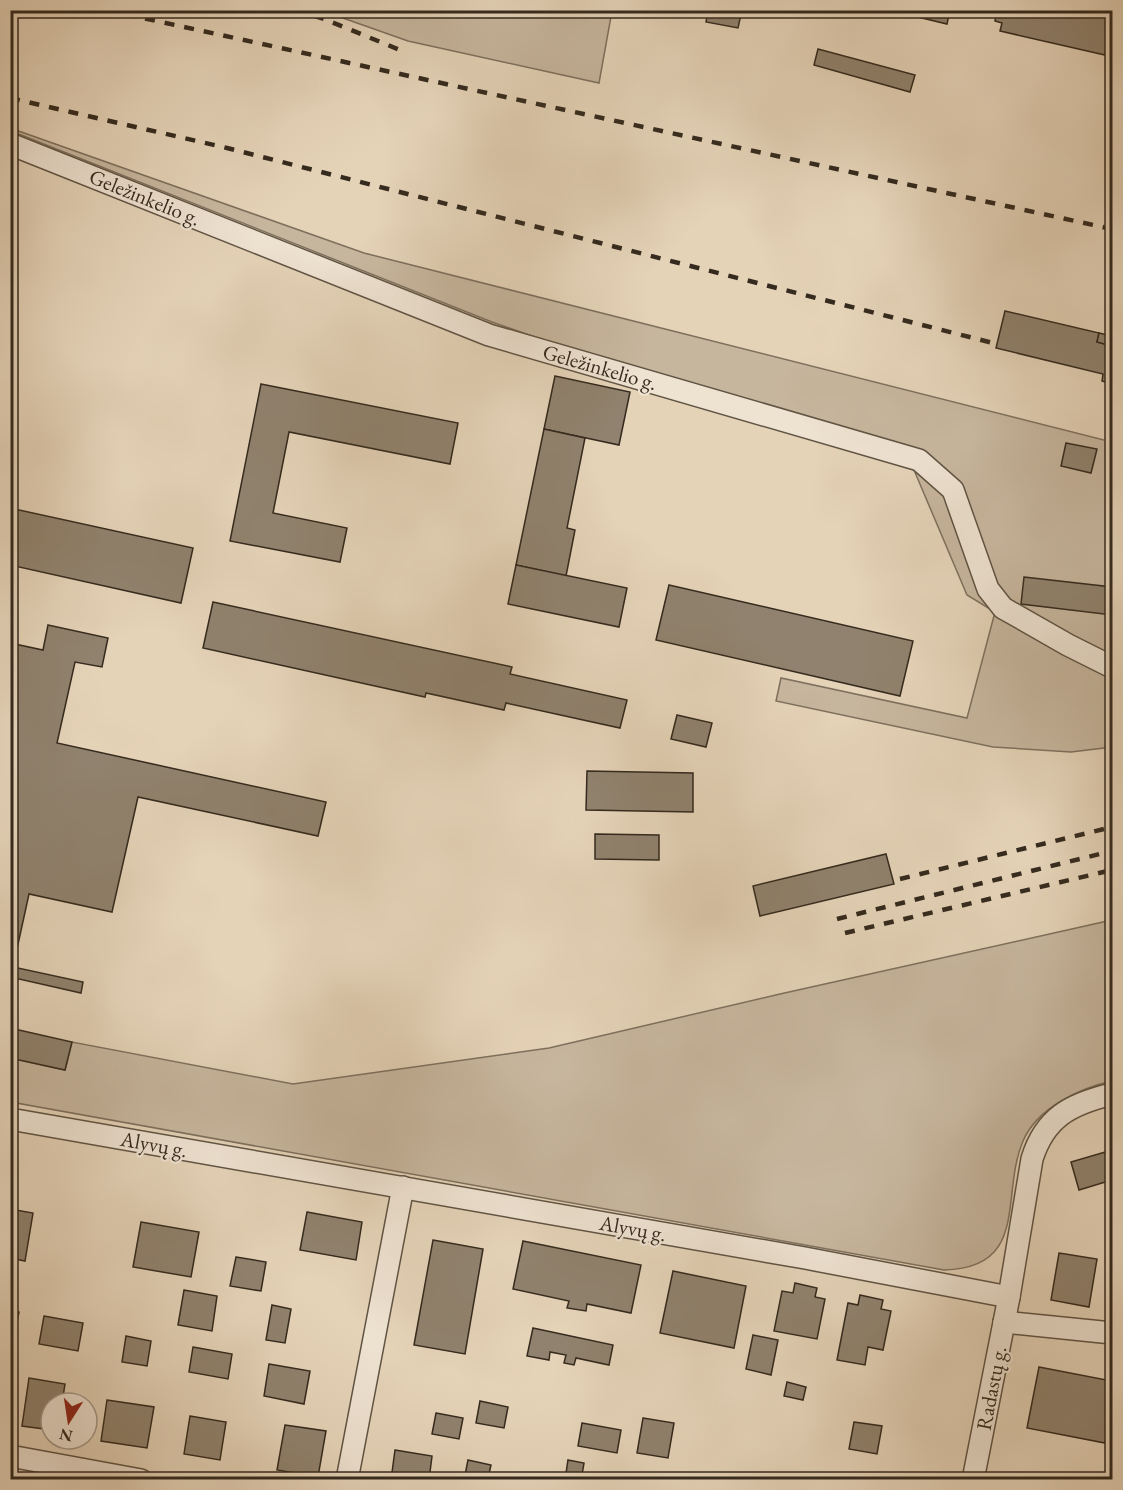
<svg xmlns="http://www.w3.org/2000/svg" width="1123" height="1490" font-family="'EB Garamond',serif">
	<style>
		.green { fill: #c7b69e; stroke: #7e705e; stroke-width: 1.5 }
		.building { fill: #90826e; stroke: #342a1e; stroke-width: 1.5 }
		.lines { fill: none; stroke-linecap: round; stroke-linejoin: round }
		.street-casing { stroke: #605444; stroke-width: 24 }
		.street { stroke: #eee2d1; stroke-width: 21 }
		.rail { stroke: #342a1e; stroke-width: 4.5; stroke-dasharray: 10 10; stroke-linecap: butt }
		.labels { text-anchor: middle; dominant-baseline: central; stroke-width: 4.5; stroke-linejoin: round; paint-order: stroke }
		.street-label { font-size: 21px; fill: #342a1e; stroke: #eee2d1 }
	</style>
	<rect width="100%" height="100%" fill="#e5d3b8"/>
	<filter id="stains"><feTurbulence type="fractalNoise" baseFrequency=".00333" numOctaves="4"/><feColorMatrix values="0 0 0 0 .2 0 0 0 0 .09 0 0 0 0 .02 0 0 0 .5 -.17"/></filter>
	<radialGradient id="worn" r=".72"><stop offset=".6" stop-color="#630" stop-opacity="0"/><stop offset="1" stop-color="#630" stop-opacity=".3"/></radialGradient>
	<!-- green -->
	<g class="green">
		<path d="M 323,11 L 612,11 L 599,83 L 408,41 Z"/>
		<path d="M 10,128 L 364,253 L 1112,442 L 1112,747 L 1071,752 L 993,747 L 776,701 L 781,678 L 967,718 L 995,612 L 967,595 L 914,470 L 492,322 L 11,131 Z"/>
		<path d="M 1112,920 L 1112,1081 C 1080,1088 1037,1108 1023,1141 C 1000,1195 1030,1268 944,1270 L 11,1102 L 10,1058 L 65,1070 L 72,1042 L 293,1084 L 549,1048 L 780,994 Z"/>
	</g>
	<!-- building -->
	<g class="building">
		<path d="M 708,10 L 742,10 L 738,28 L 706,22 Z"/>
		<path d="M 889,10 L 950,10 L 947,24 Z"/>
		<path d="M 997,10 L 1112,10 L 1112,22 L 1105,55 L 1000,31 L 1002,23 L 995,21 Z"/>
		<path d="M 818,49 L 915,75 L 910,92 L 814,65 Z"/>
		<path d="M 1005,311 L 1099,333 L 1097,342 L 1112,346 L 1112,384 L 1102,381 L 1103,374 L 996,348 Z"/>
		<path d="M 1099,333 L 1112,336 L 1112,346 L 1097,342 Z"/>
		<path d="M 555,376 L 630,392 L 619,445 L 544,429 Z"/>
		<path d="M 261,384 L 458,423 L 450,464 L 289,432 L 273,513 L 347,528 L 340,562 L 230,541 Z"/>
		<path d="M 544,429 L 585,438 L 567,528 L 575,530 L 566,576 L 516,565 Z"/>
		<path d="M 1066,443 L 1097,449 L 1091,473 L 1061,466 Z"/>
		<path d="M 10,508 L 193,548 L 181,603 L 10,565 Z"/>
		<path d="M 516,565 L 627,588 L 619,627 L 508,604 Z"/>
		<path d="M 1024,577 L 1112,587 L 1112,615 L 1021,604 Z"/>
		<path d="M 669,585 L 913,641 L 900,696 L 656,640 Z"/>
		<path d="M 213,602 L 512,667 L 510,674 L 627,700 L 620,728 L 506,703 L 504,710 L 426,693 L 425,697 L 203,648 Z"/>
		<path d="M 48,625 L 108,638 L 102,667 L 75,662 L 57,743 L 326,802 L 318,836 L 138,797 L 112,912 L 29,894 L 13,967 L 83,982 L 81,993 L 10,977 L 10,772 L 17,743 L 10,742 L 10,643 L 43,650 Z"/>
		<path d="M 677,715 L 712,723 L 706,747 L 671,739 Z"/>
		<path d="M 587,771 L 693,773 L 693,812 L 586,810 Z"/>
		<path d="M 595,834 L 659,835 L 659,860 L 595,859 Z"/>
		<path d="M 886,854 L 894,884 L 760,916 L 753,886 Z"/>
		<path d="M 10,1028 L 72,1042 L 65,1070 L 10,1058 Z"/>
		<path d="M 1112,1150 L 1112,1180 L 1079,1190 L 1071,1162 Z"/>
		<path d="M 10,1209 L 33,1213 L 25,1261 L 10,1258 Z"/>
		<path d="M 307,1212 L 362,1222 L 356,1260 L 300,1250 Z"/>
		<path d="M 141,1222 L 199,1232 L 191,1277 L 133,1267 Z"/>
		<path d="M 433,1240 L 483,1249 L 465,1354 L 414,1345 Z"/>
		<path d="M 523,1241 L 641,1265 L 631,1313 L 587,1304 L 586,1311 L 567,1308 L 569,1301 L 513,1289 Z"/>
		<path d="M 1059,1253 L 1097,1259 L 1089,1307 L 1051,1300 Z"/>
		<path d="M 236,1257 L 266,1262 L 261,1291 L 230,1286 Z"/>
		<path d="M 673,1271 L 746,1286 L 734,1348 L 660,1333 Z"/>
		<path d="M 795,1283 L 817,1288 L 815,1297 L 825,1299 L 817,1339 L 774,1331 L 782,1291 L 793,1293 Z"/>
		<path d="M 184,1290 L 217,1296 L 212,1331 L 178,1325 Z"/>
		<path d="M 860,1295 L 883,1300 L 881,1309 L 891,1311 L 883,1350 L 868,1347 L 865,1365 L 837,1360 L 848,1303 L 858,1305 Z"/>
		<path d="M 272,1305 L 291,1309 L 285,1343 L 266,1340 Z"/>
		<path d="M 10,1310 L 19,1312 L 14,1338 L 10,1338 Z"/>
		<path d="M 44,1316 L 83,1323 L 78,1351 L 39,1344 Z"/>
		<path d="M 533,1328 L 613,1345 L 609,1365 L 576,1358 L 574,1365 L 564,1363 L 566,1355 L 550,1352 L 549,1360 L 527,1356 Z"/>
		<path d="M 753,1335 L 778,1340 L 771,1375 L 746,1369 Z"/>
		<path d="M 126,1336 L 151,1341 L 147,1366 L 122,1362 Z"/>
		<path d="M 193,1347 L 232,1354 L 228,1379 L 189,1372 Z"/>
		<path d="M 269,1364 L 310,1371 L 304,1404 L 264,1396 Z"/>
		<path d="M 1039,1367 L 1112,1381 L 1112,1405 L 1105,1443 L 1027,1428 Z"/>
		<path d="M 29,1378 L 65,1384 L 62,1403 L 51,1403 L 51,1430 L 22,1426 Z"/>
		<path d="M 787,1382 L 806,1387 L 803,1400 L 784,1396 Z"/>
		<path d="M 107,1400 L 154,1407 L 147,1448 L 101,1441 Z"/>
		<path d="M 480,1401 L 508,1407 L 504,1428 L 476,1423 Z"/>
		<path d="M 436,1413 L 463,1418 L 459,1439 L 432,1434 Z"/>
		<path d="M 190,1416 L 226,1422 L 220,1460 L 184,1454 Z"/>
		<path d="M 643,1418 L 674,1423 L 668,1458 L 637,1453 Z"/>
		<path d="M 854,1422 L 882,1426 L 877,1454 L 849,1449 Z"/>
		<path d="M 582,1423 L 621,1430 L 617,1453 L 578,1446 Z"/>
		<path d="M 285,1425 L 326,1431 L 318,1477 L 277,1470 Z"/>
		<path d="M 395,1450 L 432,1456 L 429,1480 L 391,1480 Z"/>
		<path d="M 468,1460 L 491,1465 L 488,1478 L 493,1480 L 464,1480 Z"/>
		<path d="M 568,1460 L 584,1463 L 582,1475 L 593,1477 L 592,1480 L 565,1480 Z"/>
	</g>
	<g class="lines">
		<defs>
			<g id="street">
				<path d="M 10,144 L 489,335 L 919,460 L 953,490 L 988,589 L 1003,608 L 1068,645 L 1112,667"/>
				<path d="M 10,1119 L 805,1258 L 1009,1297"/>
				<path d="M 1004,1322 L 1112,1333"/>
				<path d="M 10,1456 L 141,1480"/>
				<path d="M 347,1480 L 403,1187"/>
				<path d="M 973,1480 L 1009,1297 L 1032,1159 C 1045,1117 1071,1104 1112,1094"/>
			</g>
		</defs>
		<!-- street casing -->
		<use href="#street" class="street-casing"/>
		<!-- street -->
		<use href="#street" class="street"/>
		<!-- rail -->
		<g class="rail">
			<path d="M 106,10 L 1112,229"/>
			<path d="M 295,10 L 324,19 L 405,52"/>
			<path d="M 10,98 L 227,148 L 997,344"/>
			<path d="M 900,879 L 1112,827"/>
			<path d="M 837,919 L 1112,851"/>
			<path d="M 845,933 L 1112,870"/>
		</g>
	</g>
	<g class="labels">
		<!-- street labels -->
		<g class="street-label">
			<text transform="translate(145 197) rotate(22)">Geležinkelio g.</text>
			<text transform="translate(600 367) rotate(16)">Geležinkelio g.</text>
			<text transform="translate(154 1144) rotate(10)">Alyvų g.</text>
			<text transform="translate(633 1228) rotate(10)">Alyvų g.</text>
			<text transform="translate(991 1388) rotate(-79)">Radastų g.</text>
		</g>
	</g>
	<!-- margin -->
	<rect width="1123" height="1490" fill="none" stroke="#e5d3b8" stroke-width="36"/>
	<rect x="12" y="12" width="1099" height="1466" fill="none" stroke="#342a1e" stroke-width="3"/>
	<rect x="18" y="18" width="1087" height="1454" fill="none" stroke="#342a1e" stroke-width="1.5"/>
	<!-- north arrow -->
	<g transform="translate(69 1421) rotate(192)"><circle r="28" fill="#eee2d1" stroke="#a49889" stroke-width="1.5"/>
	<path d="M0-4.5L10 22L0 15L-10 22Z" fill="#8f2418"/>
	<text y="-9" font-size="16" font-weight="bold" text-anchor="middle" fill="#342a1e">N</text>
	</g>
	<rect width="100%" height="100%" filter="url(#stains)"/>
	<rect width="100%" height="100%" fill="url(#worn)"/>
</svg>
